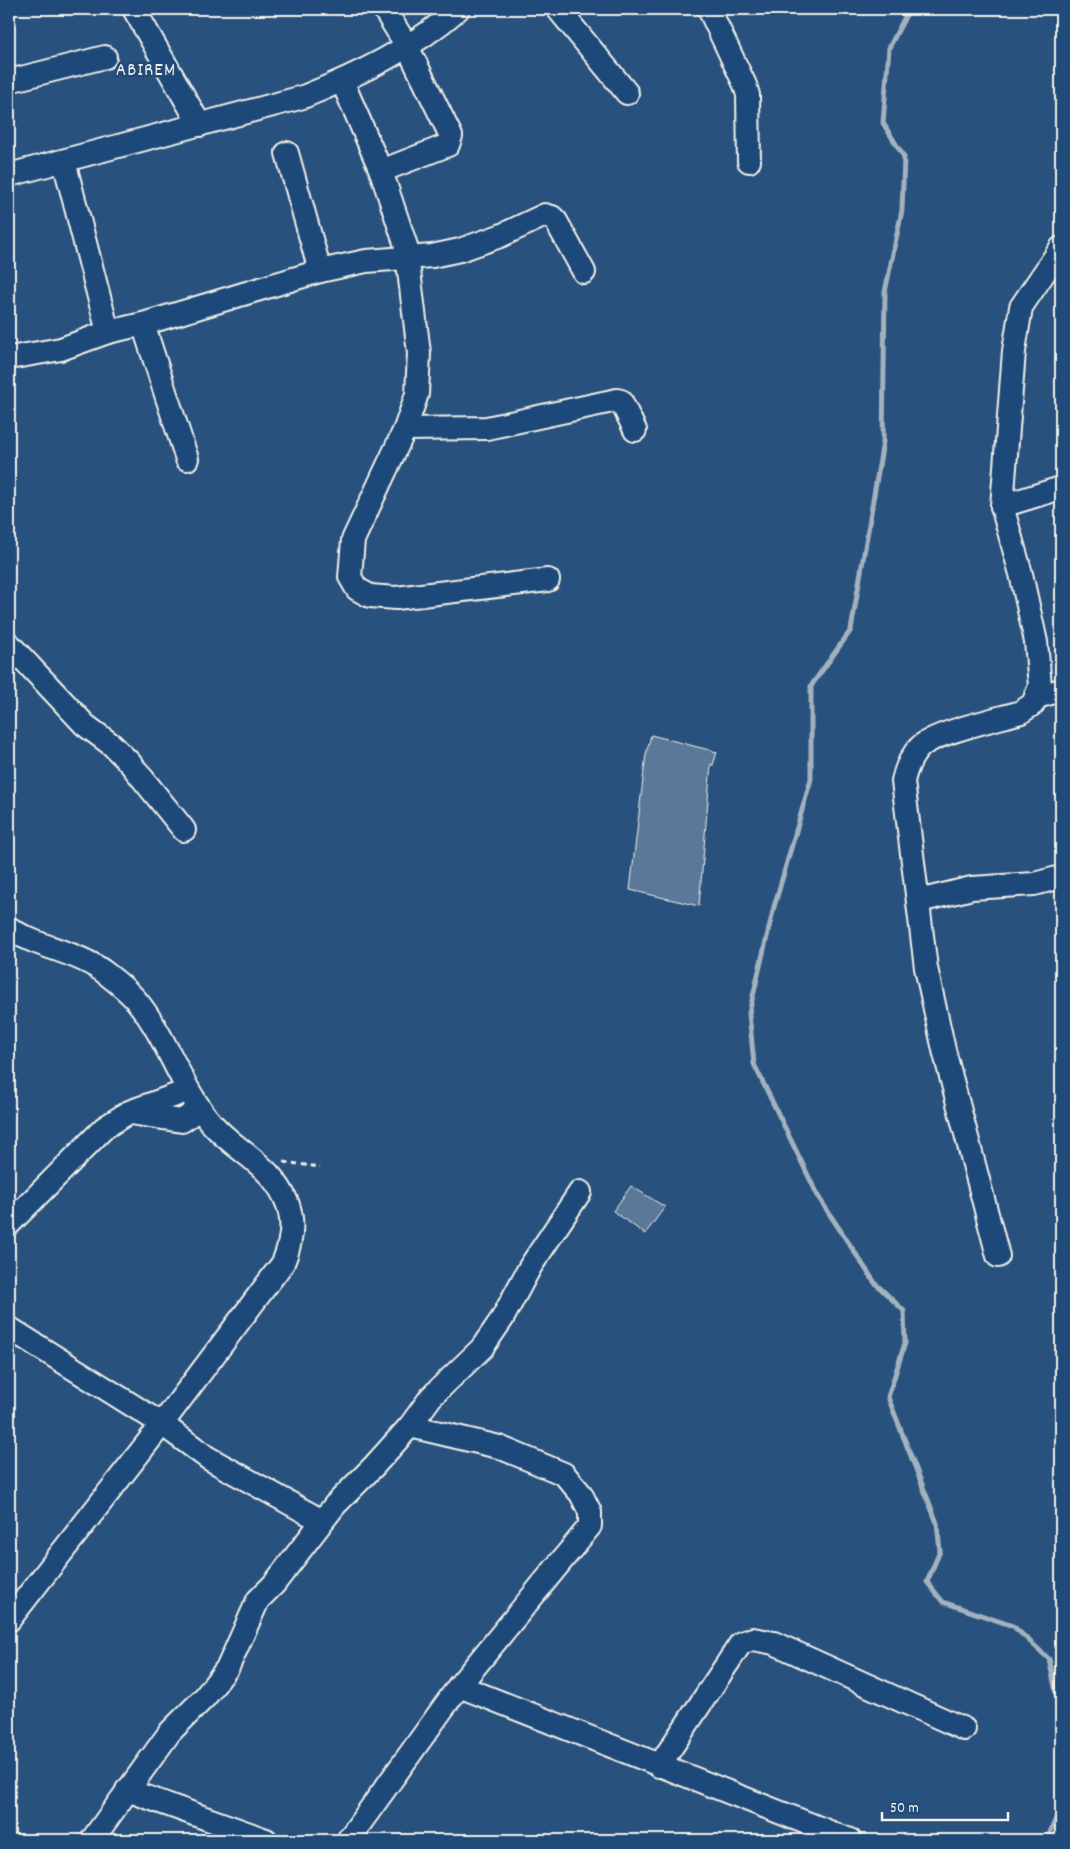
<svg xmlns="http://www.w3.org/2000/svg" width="1070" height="1849" font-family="Dekko,sans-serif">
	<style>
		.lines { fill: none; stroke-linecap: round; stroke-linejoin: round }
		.stream { stroke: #a4b2be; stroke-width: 5 }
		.building { fill: #5b7899; stroke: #f4f1e8 }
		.minor-casing { stroke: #f4f1e8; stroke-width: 26 }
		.path { stroke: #f4f1e8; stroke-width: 3; stroke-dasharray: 5 4; stroke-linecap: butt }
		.minor { stroke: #1f4a7a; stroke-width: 22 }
		.labels { text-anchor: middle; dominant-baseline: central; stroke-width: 5; stroke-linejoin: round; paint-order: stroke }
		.quarter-label { font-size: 19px; letter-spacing: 1px; fill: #f4f1e8; stroke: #1f4a7a }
	</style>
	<rect width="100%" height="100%" fill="#28517e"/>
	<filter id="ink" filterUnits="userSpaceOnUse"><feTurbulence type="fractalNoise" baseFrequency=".02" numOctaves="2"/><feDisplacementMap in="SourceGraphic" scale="10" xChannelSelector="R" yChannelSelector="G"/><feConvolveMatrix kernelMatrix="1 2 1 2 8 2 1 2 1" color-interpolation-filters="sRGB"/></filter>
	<g filter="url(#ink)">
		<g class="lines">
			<!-- stream -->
			<g class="stream">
				<path d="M 909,9 L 889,48 L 883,123 L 904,157 L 902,210 L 885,292 L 883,442 L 851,630 L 811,686 L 811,779 L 774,907 L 749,1013 L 754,1064 L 819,1198 L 875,1283 L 904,1311 L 905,1343 L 888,1397 L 937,1523 L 940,1551 L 927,1582 L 943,1602 L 1013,1626 L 1049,1659 L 1061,1715"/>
				<path d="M 1047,1840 L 1061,1806"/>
			</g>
		</g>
		<!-- building -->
		<g class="building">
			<path d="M 651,735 L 717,752 L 713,765 L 711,764 L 699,906 L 630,890 L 646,754 Z"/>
			<path d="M 631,1186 L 665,1207 L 645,1234 L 613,1211 Z"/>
		</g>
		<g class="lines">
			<defs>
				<g id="minor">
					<path d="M 134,9 L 200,125"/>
					<path d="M 558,9 L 627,93"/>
					<path d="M 709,9 L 745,85 L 748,95 L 749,161"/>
					<path d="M 9,81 L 105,57"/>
					<path d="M 342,81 L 381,171 L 406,246 L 419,353 L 417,394 L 405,429 L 353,540 L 350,577 L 357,589 L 370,596 L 396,598 L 548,580"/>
					<path d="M 287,153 L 320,271"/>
					<path d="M 64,161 L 108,332"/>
					<path d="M 381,171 L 448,145 L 451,136 L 407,46 L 384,9"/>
					<path d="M 9,175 L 303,97 C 358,75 414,48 458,9"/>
					<path d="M 143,324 L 187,459"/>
					<path d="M 9,358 L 61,349 L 108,332 L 143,324 L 320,271 L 366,261 L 432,256 L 460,250 L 500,236 L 545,215 L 552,217 L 556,221 L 584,272"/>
					<path d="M 405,429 L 487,428 L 617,400 L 621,401 L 635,430"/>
					<path d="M 1002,506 L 1061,488"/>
					<path d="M 9,644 L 85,725 L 112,745 L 130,763 L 184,830"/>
					<path d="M 1037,697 L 1061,690"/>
					<path d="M 919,901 L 972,888 L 1034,884 L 1061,877"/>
					<path d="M 9,928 C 39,949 79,951 108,975 C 117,982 128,991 136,1000 C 168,1038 180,1088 213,1125 C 238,1153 274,1166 288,1205 C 295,1225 291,1244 283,1263 L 162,1424 L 9,1620"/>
					<path d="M 130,1113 L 182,1121 L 200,1108"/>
					<path d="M 9,1224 L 104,1128 L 129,1112 L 187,1091"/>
					<path d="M 998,1256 L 944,1050 L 926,968 L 903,781 C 906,768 910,757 920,747 C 936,732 998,719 1021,712 L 1033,704 L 1040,686 L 1036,642 L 1021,574 L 1002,506 L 1014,351 L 1021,307 L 1061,248"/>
					<path d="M 9,1328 L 162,1424 L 208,1458 L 322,1521"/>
					<path d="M 459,1686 L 850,1840"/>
					<path d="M 659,1766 L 741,1643 L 753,1639 L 774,1643 L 964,1729"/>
					<path d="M 127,1790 L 266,1840"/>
					<path d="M 92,1840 L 170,1732 L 205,1697 L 228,1667 L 258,1600 L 274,1584 L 335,1505 L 373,1467 L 410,1426 L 431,1397 L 482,1348 L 502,1319 L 530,1267 L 580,1192"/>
					<path d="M 348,1840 L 459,1686 L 590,1526 L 590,1512 L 581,1494 L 564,1474 L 499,1447 L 410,1426"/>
				</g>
			</defs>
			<!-- minor casing -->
			<use href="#minor" class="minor-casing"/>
			<!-- path -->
			<path class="path" d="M 284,1162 L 320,1167"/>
			<!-- minor -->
			<use href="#minor" class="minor"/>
		</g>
	</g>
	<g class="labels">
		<!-- quarter labels -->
		<g class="quarter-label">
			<text x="146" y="71">ABIREM</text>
		</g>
	</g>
	<!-- margin -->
	<rect width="1070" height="1849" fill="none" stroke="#1f4a7a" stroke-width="30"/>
	<rect x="15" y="15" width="1040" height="1819" fill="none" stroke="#f4f1e8" stroke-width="2" filter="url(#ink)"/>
	<!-- scale -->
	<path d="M882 1812v8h126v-8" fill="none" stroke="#f4f1e8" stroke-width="2.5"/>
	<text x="890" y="1812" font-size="15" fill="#f4f1e8" stroke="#1f4a7a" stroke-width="4" paint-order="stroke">50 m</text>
</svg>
